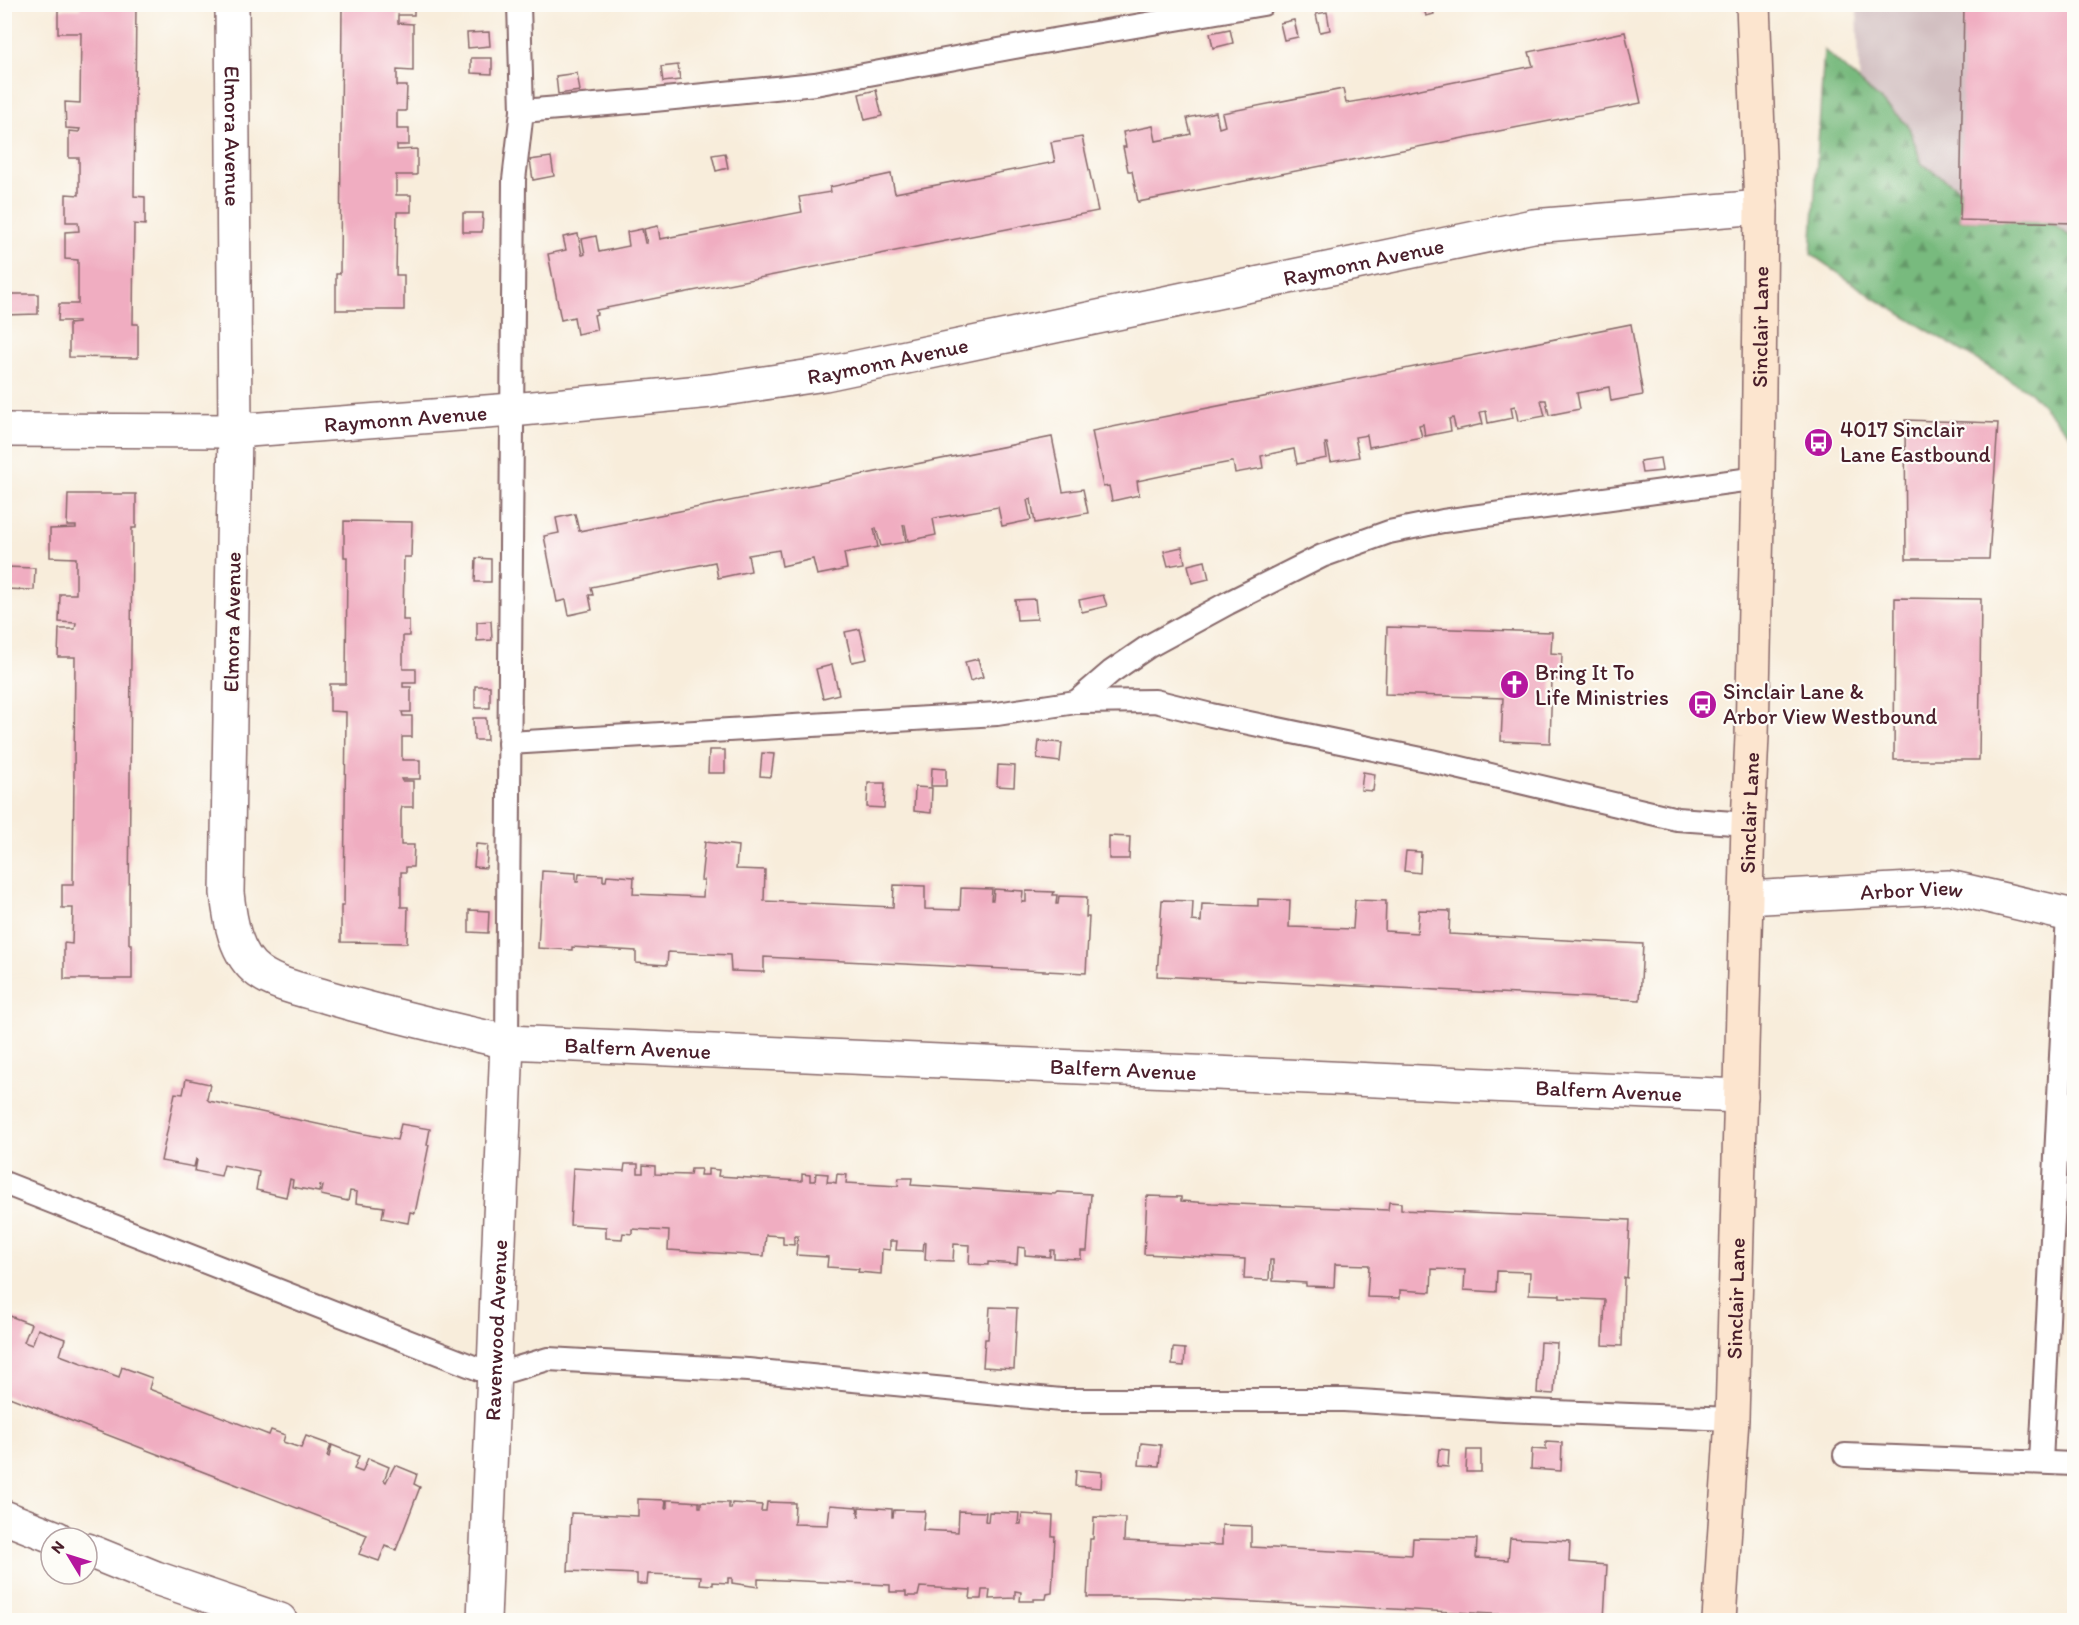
<svg xmlns="http://www.w3.org/2000/svg" width="2079" height="1625" font-family="Itim,sans-serif">
	<style>
		.industrial { fill: #d2bfc1 }
		.forest { fill: url(#forest-firs); stroke: #616c54; stroke-width: 1.5 }
		.building { fill: #f0adc1 }
		.lines { fill: none; stroke-linecap: round; stroke-linejoin: round }
		.service-casing { stroke: #876769; stroke-width: 26 }
		.minor-casing { stroke: #876769; stroke-width: 36 }
		.secondary-casing { stroke: #876769; stroke-width: 36 }
		.service { stroke: #fff; stroke-width: 22 }
		.minor { stroke: #fff; stroke-width: 33 }
		.secondary { stroke: #fce5cf; stroke-width: 33 }
		.labels { text-anchor: middle; dominant-baseline: central; stroke-width: 4.5; stroke-linejoin: round; paint-order: stroke }
		.street-label { font-size: 22px; fill: #4a1f2b; stroke: #fdfcf7 }
		.poi-label { font-size: 22px; fill: #4a1f2b; stroke: #fdfcf7; text-anchor: start }
	</style>
	<defs>
		<pattern id="forest-firs" width="22" height="20" patternUnits="userSpaceOnUse" patternTransform="scale(1.5)"><rect width="22" height="20" fill="#78ba7e"/><path d="M5 1l3.5 6h-7zM16 11l3.5 6h-7z" fill="#649767"/></pattern>
	</defs>
	<rect width="100%" height="100%" fill="#fdfcf7"/>
	<filter id="ink" filterUnits="userSpaceOnUse"><feTurbulence type="fractalNoise" baseFrequency=".0167" numOctaves="2"/><feDisplacementMap in="SourceGraphic" scale="12" xChannelSelector="R" yChannelSelector="G"/><feConvolveMatrix kernelMatrix="1 2 1 2 8 2 1 2 1" color-interpolation-filters="sRGB"/></filter>
	<filter id="wash" filterUnits="userSpaceOnUse"><feTurbulence type="fractalNoise" baseFrequency=".008" numOctaves="4" result="noise"/><feDisplacementMap in="SourceGraphic" scale="24" xChannelSelector="R" yChannelSelector="G"/><feGaussianBlur stdDeviation="1.35" result="paint"/><feColorMatrix in="noise" values="0 0 0 0 0 0 0 0 0 0 0 0 0 0 0 0 0 1.4 0 .05"/><feComposite in="paint" operator="in"/></filter>
	<g filter="url(#wash)">
		<rect width="100%" height="100%" fill="#f8eddb"/>
		<!-- industrial -->
		<path class="industrial" d="M 1857,5 L 2074,5 L 2074,324 L 1863,190 Z"/>
		<!-- forest -->
		<path class="forest" d="M 1824,50 L 1908,125 L 1922,164 L 1961,190 L 1960,220 L 2050,222 L 2074,239 L 2074,439 L 2030,392 L 1876,299 L 1811,254 Z"/>
		<g id="blocks">
			<!-- building -->
			<g class="building">
				<path d="M 80,4 L 136,4 L 134,196 L 145,197 L 145,225 L 134,224 L 133,324 L 138,324 L 138,358 L 69,357 L 69,324 L 78,323 L 78,321 L 58,321 L 59,304 L 78,304 L 78,260 L 65,259 L 65,232 L 79,231 L 78,222 L 66,222 L 66,194 L 79,195 L 79,158 L 69,158 L 69,131 L 79,132 L 80,129 L 66,128 L 65,102 L 80,103 L 81,33 L 58,33 L 58,9 L 80,9 Z"/>
				<path d="M 342,4 L 414,4 L 414,15 L 398,15 L 398,23 L 413,24 L 413,71 L 397,70 L 397,86 L 407,86 L 406,111 L 397,111 L 397,129 L 409,129 L 409,145 L 397,145 L 397,150 L 417,149 L 417,175 L 396,175 L 396,195 L 411,195 L 411,212 L 397,212 L 396,275 L 404,275 L 404,310 L 336,310 L 336,274 L 340,274 Z"/>
				<path d="M 1423,4 L 1432,4 L 1434,14 L 1426,16 Z"/>
				<path d="M 1964,4 L 2074,4 L 2074,223 L 1960,220 Z"/>
				<path d="M 1327,12 L 1330,30 L 1320,32 L 1316,14 Z"/>
				<path d="M 1294,20 L 1298,37 L 1284,40 L 1280,23 Z"/>
				<path d="M 1230,29 L 1233,43 L 1213,48 L 1210,33 Z"/>
				<path d="M 489,32 L 490,46 L 468,48 L 467,33 Z"/>
				<path d="M 1625,32 L 1641,103 L 1138,202 L 1132,171 L 1128,171 L 1123,147 L 1126,147 L 1123,132 L 1153,126 L 1156,141 L 1187,135 L 1191,134 L 1187,118 L 1216,112 L 1219,128 L 1225,126 L 1222,113 L 1343,89 L 1346,103 L 1376,98 L 1533,66 L 1529,52 Z"/>
				<path d="M 471,58 L 492,58 L 492,74 L 471,73 Z"/>
				<path d="M 678,65 L 680,80 L 663,82 L 661,67 Z"/>
				<path d="M 577,73 L 580,91 L 558,94 L 556,76 Z"/>
				<path d="M 876,90 L 882,116 L 865,120 L 859,94 Z"/>
				<path d="M 1082,137 L 1098,211 L 596,310 L 597,314 L 594,315 L 597,330 L 577,334 L 574,317 L 561,320 L 548,254 L 566,250 L 563,237 L 578,234 L 582,255 L 583,255 L 585,254 L 582,239 L 596,236 L 599,252 L 629,246 L 627,232 L 642,229 L 645,243 L 647,243 L 644,229 L 658,226 L 660,239 L 802,212 L 799,197 L 831,192 L 830,187 L 891,174 L 895,193 L 1055,162 L 1051,142 Z"/>
				<path d="M 725,153 L 728,168 L 716,171 L 712,155 Z"/>
				<path d="M 551,157 L 554,176 L 533,180 L 530,160 Z"/>
				<path d="M 463,213 L 483,213 L 482,232 L 463,232 Z"/>
				<path d="M 4,294 L 38,294 L 38,314 L 4,315 Z"/>
				<path d="M 1631,324 L 1643,395 L 1611,401 L 1609,387 L 1577,393 L 1580,409 L 1549,415 L 1546,400 L 1541,400 L 1545,416 L 1518,421 L 1515,406 L 1511,407 L 1513,418 L 1488,423 L 1486,411 L 1480,412 L 1483,424 L 1456,430 L 1453,418 L 1449,419 L 1451,431 L 1425,436 L 1423,424 L 1419,425 L 1422,437 L 1369,447 L 1367,435 L 1355,437 L 1359,457 L 1331,462 L 1327,443 L 1325,443 L 1327,458 L 1297,464 L 1294,449 L 1261,456 L 1263,468 L 1235,473 L 1233,462 L 1231,462 L 1199,468 L 1137,481 L 1139,495 L 1112,501 L 1109,486 L 1103,487 L 1092,431 Z"/>
				<path d="M 1905,420 L 1998,423 L 1989,559 L 1906,559 Z"/>
				<path d="M 1052,437 L 1063,492 L 1083,489 L 1088,513 L 1035,523 L 1031,499 L 1027,500 L 1031,520 L 1002,526 L 998,507 L 935,518 L 933,519 L 936,535 L 908,541 L 905,525 L 903,525 L 906,542 L 881,546 L 876,528 L 874,529 L 878,547 L 844,553 L 847,569 L 817,575 L 813,559 L 782,566 L 779,550 L 748,555 L 751,571 L 718,578 L 715,562 L 591,587 L 593,595 L 589,595 L 592,610 L 569,615 L 566,600 L 557,602 L 544,536 L 559,533 L 556,518 L 575,514 L 579,531 Z"/>
				<path d="M 1660,458 L 1662,471 L 1642,473 L 1640,461 Z"/>
				<path d="M 68,494 L 136,494 L 136,528 L 132,528 L 129,912 L 129,944 L 132,944 L 132,979 L 64,979 L 64,943 L 72,944 L 73,908 L 62,908 L 62,885 L 73,885 L 75,657 L 58,657 L 59,629 L 75,629 L 76,623 L 59,622 L 60,594 L 76,594 L 76,558 L 50,557 L 50,529 L 76,528 L 76,526 L 67,526 Z"/>
				<path d="M 344,521 L 412,522 L 411,557 L 404,557 L 403,620 L 409,620 L 409,636 L 403,636 L 403,669 L 416,669 L 416,683 L 403,683 L 403,687 L 411,687 L 411,712 L 402,712 L 403,716 L 412,716 L 412,737 L 402,737 L 402,760 L 420,760 L 420,779 L 401,779 L 402,781 L 413,781 L 413,807 L 402,807 L 401,811 L 401,845 L 414,845 L 413,867 L 406,867 L 406,872 L 401,872 L 401,907 L 408,907 L 407,943 L 341,942 L 341,906 L 344,906 L 346,712 L 330,711 L 330,684 L 346,684 L 347,557 L 344,557 Z"/>
				<path d="M 1182,547 L 1185,563 L 1168,566 L 1164,551 Z"/>
				<path d="M 476,558 L 491,559 L 491,582 L 475,582 Z"/>
				<path d="M 1205,561 L 1209,579 L 1192,583 L 1188,565 Z"/>
				<path d="M 4,567 L 35,568 L 34,590 L 4,589 Z"/>
				<path d="M 1103,595 L 1107,606 L 1082,612 L 1079,600 Z"/>
				<path d="M 1895,598 L 1981,599 L 1979,760 L 1894,760 Z"/>
				<path d="M 1035,599 L 1037,619 L 1017,620 L 1015,600 Z"/>
				<path d="M 491,621 L 492,640 L 477,641 L 477,622 Z"/>
				<path d="M 1387,627 L 1552,632 L 1551,653 L 1562,654 L 1561,680 L 1552,679 L 1550,743 L 1501,741 L 1503,698 L 1385,694 Z"/>
				<path d="M 860,629 L 867,659 L 852,662 L 845,632 Z"/>
				<path d="M 978,659 L 983,677 L 970,681 L 965,662 Z"/>
				<path d="M 832,665 L 839,694 L 823,698 L 816,669 Z"/>
				<rect x="475" y="686" width="15" height="22"/>
				<path d="M 473,718 L 486,718 L 487,740 L 474,740 Z"/>
				<path d="M 1039,741 L 1062,743 L 1060,762 L 1037,759 Z"/>
				<path d="M 709,750 L 725,750 L 725,773 L 708,773 Z"/>
				<path d="M 762,753 L 774,754 L 771,777 L 760,776 Z"/>
				<path d="M 998,765 L 1015,766 L 1014,787 L 997,786 Z"/>
				<path d="M 932,768 L 946,769 L 946,786 L 931,786 Z"/>
				<path d="M 1363,772 L 1375,774 L 1373,791 L 1361,790 Z"/>
				<path d="M 868,783 L 885,783 L 884,808 L 867,807 Z"/>
				<path d="M 915,787 L 932,788 L 931,813 L 914,811 Z"/>
				<path d="M 1109,836 L 1130,837 L 1129,859 L 1109,859 Z"/>
				<path d="M 705,842 L 738,846 L 736,869 L 765,870 L 764,901 L 893,907 L 894,885 L 925,886 L 925,909 L 960,910 L 961,888 L 992,889 L 991,900 L 993,900 L 994,889 L 1023,891 L 1022,902 L 1026,902 L 1026,891 L 1054,892 L 1053,895 L 1057,895 L 1056,904 L 1058,904 L 1059,896 L 1087,897 L 1086,917 L 1089,917 L 1086,973 L 764,957 L 764,972 L 761,972 L 731,971 L 730,955 L 668,952 L 667,965 L 636,963 L 636,951 L 572,947 L 572,950 L 538,948 L 542,871 L 576,873 L 576,882 L 578,882 L 579,874 L 603,875 L 603,881 L 606,881 L 607,875 L 634,877 L 633,894 L 703,897 L 704,880 L 701,880 Z"/>
				<path d="M 476,844 L 488,845 L 486,868 L 474,867 Z"/>
				<path d="M 1406,851 L 1421,852 L 1420,873 L 1404,871 Z"/>
				<path d="M 1258,899 L 1290,900 L 1289,927 L 1353,929 L 1355,900 L 1386,901 L 1385,931 L 1417,933 L 1419,910 L 1450,911 L 1449,934 L 1643,944 L 1640,1000 L 1157,976 L 1162,900 L 1193,901 L 1192,921 L 1201,922 L 1202,904 L 1258,906 Z"/>
				<path d="M 469,910 L 489,911 L 488,933 L 469,932 Z"/>
				<path d="M 186,1079 L 210,1084 L 207,1099 L 209,1101 L 364,1134 L 397,1140 L 401,1124 L 430,1129 L 427,1145 L 429,1145 L 415,1213 L 410,1212 L 408,1223 L 382,1218 L 384,1207 L 356,1203 L 357,1192 L 350,1191 L 348,1201 L 321,1195 L 323,1186 L 320,1185 L 319,1192 L 292,1187 L 293,1180 L 290,1179 L 286,1197 L 256,1190 L 259,1172 L 224,1165 L 221,1176 L 195,1171 L 197,1160 L 196,1159 L 194,1167 L 161,1161 L 175,1093 L 183,1094 Z"/>
				<path d="M 625,1164 L 638,1164 L 638,1173 L 643,1173 L 643,1165 L 655,1166 L 655,1174 L 690,1175 L 691,1169 L 701,1169 L 700,1175 L 708,1175 L 708,1169 L 719,1170 L 718,1176 L 802,1181 L 802,1174 L 810,1175 L 810,1181 L 815,1181 L 816,1173 L 828,1174 L 827,1182 L 832,1182 L 836,1183 L 837,1174 L 847,1175 L 846,1183 L 898,1186 L 899,1178 L 912,1178 L 911,1185 L 1055,1194 L 1057,1192 L 1091,1194 L 1087,1251 L 1081,1251 L 1081,1259 L 1054,1258 L 1054,1250 L 1051,1250 L 1050,1257 L 1025,1255 L 1025,1248 L 1018,1247 L 1017,1264 L 988,1262 L 988,1265 L 969,1264 L 970,1245 L 954,1244 L 953,1261 L 925,1260 L 926,1242 L 924,1242 L 923,1251 L 896,1250 L 897,1241 L 890,1241 L 890,1250 L 882,1249 L 881,1274 L 858,1272 L 859,1269 L 827,1267 L 828,1257 L 796,1255 L 798,1236 L 794,1236 L 794,1245 L 783,1244 L 783,1236 L 766,1235 L 764,1256 L 668,1250 L 669,1231 L 632,1229 L 632,1234 L 623,1233 L 622,1239 L 606,1238 L 606,1227 L 570,1225 L 573,1168 L 624,1171 Z"/>
				<path d="M 1147,1196 L 1181,1197 L 1181,1201 L 1212,1203 L 1388,1210 L 1389,1202 L 1401,1203 L 1401,1210 L 1630,1220 L 1627,1278 L 1624,1277 L 1622,1346 L 1603,1345 L 1605,1300 L 1560,1298 L 1560,1295 L 1529,1294 L 1530,1272 L 1497,1271 L 1496,1292 L 1464,1290 L 1465,1270 L 1432,1269 L 1431,1292 L 1400,1290 L 1400,1298 L 1367,1297 L 1369,1265 L 1335,1264 L 1334,1287 L 1306,1286 L 1306,1283 L 1273,1281 L 1273,1260 L 1270,1260 L 1269,1280 L 1244,1279 L 1245,1259 L 1144,1254 Z"/>
				<path d="M 990,1307 L 1017,1308 L 1014,1369 L 983,1367 L 985,1339 L 988,1339 Z"/>
				<path d="M 10,1316 L 31,1324 L 24,1342 L 32,1345 L 38,1329 L 65,1339 L 60,1355 L 119,1377 L 122,1367 L 152,1378 L 149,1389 L 269,1435 L 271,1430 L 285,1435 L 283,1442 L 301,1448 L 306,1436 L 331,1445 L 327,1456 L 329,1457 L 332,1445 L 359,1456 L 354,1469 L 362,1472 L 368,1458 L 389,1467 L 384,1480 L 386,1482 L 395,1465 L 417,1474 L 414,1484 L 420,1487 L 396,1550 L 385,1546 L 379,1561 L 359,1554 L 367,1535 L 4,1395 L 4,1330 Z"/>
				<path d="M 1540,1342 L 1557,1343 L 1554,1394 L 1537,1393 Z"/>
				<path d="M 1173,1348 L 1185,1349 L 1184,1366 L 1172,1365 Z"/>
				<path d="M 1546,1442 L 1562,1443 L 1561,1471 L 1531,1469 L 1532,1449 L 1546,1450 Z"/>
				<path d="M 1141,1443 L 1161,1445 L 1159,1466 L 1139,1465 Z"/>
				<path d="M 1439,1449 L 1449,1450 L 1448,1467 L 1437,1466 Z"/>
				<path d="M 1467,1450 L 1481,1450 L 1481,1472 L 1466,1472 Z"/>
				<path d="M 1076,1470 L 1102,1472 L 1101,1488 L 1075,1486 Z"/>
				<path d="M 638,1499 L 666,1500 L 665,1508 L 667,1508 L 667,1500 L 670,1500 L 699,1502 L 699,1507 L 701,1507 L 701,1502 L 729,1503 L 729,1509 L 731,1509 L 732,1503 L 762,1505 L 761,1511 L 766,1511 L 767,1502 L 795,1503 L 794,1524 L 828,1525 L 830,1505 L 857,1507 L 859,1517 L 859,1507 L 892,1509 L 892,1517 L 893,1517 L 894,1510 L 925,1511 L 923,1530 L 958,1532 L 959,1511 L 986,1512 L 985,1521 L 988,1522 L 989,1512 L 1019,1513 L 1018,1524 L 1021,1524 L 1022,1514 L 1053,1516 L 1052,1536 L 1055,1536 L 1052,1593 L 1047,1594 L 1046,1599 L 1034,1599 L 1034,1601 L 1020,1601 L 1021,1592 L 1015,1591 L 1015,1598 L 989,1599 L 990,1590 L 982,1590 L 981,1599 L 970,1599 L 971,1590 L 920,1587 L 918,1596 L 906,1596 L 906,1592 L 890,1592 L 890,1585 L 758,1579 L 758,1587 L 732,1583 L 732,1578 L 728,1578 L 728,1583 L 713,1582 L 713,1585 L 700,1584 L 701,1576 L 648,1574 L 647,1584 L 637,1584 L 637,1574 L 568,1571 L 571,1513 L 638,1516 Z"/>
				<path d="M 1094,1517 L 1125,1518 L 1124,1541 L 1188,1544 L 1222,1545 L 1222,1525 L 1251,1526 L 1251,1547 L 1412,1555 L 1413,1538 L 1477,1539 L 1476,1558 L 1508,1560 L 1510,1538 L 1570,1541 L 1569,1562 L 1607,1565 L 1604,1620 L 1573,1620 L 1573,1618 L 1154,1597 L 1087,1597 L 1090,1539 L 1093,1539 Z"/>
			</g>
		</g>
	</g>
	<g filter="url(#ink)">
		<use href="#blocks" fill-opacity="0" stroke="#876769" stroke-width="1.5"/>
		<g class="lines">
			<defs>
				<g id="service">
					<path d="M 522,111 L 644,101 L 815,84 L 1031,44 L 1263,4"/>
					<path d="M 1076,702 L 1111,672 L 1149,646 L 1228,603 L 1322,556 L 1389,532 L 1443,521 L 1758,478"/>
					<path d="M 509,743 L 997,714 L 1076,702 L 1155,701 L 1211,715 L 1431,761 L 1677,819 L 1748,824"/>
					<path d="M 507,1042 L 514,180 L 522,111 L 519,4"/>
					<path d="M 4,1183 L 494,1375 L 548,1359 L 748,1370 L 1061,1400 L 1344,1400 L 1504,1410 L 1732,1419"/>
					<path d="M 1845,1455 L 2074,1464"/>
					<path d="M 2041,1462 L 2068,914"/>
				</g>
				<g id="minor">
					<path id="s1" d="M 232,4 L 235,431 L 227,893 C 230,920 235,955 259,972 C 277,985 303,990 324,996 C 384,1014 446,1028 507,1042 L 1741,1096"/>
					<path id="s2" d="M 4,430 L 235,431 L 512,410 L 711,391 L 825,374 L 1533,226 L 1761,207"/>
					<path id="s3" d="M 1747,898 L 1949,887 L 2074,916"/>
					<path d="M 4,1517 L 57,1538"/>
					<path d="M 87,1550 L 156,1578 L 280,1620"/>
					<path id="s4" d="M 484,1620 L 507,1042"/>
				</g>
				<g id="secondary">
					<path id="s5" d="M 1719,1620 L 1732,1419 L 1748,824 L 1752,736 L 1758,478 L 1761,207 L 1753,4"/>
				</g>
			</defs>
			<!-- service casing -->
			<use href="#service" class="service-casing"/>
			<!-- minor casing -->
			<use href="#minor" class="minor-casing"/>
			<!-- secondary casing -->
			<use href="#secondary" class="secondary-casing"/>
			<!-- service -->
			<use href="#service" class="service"/>
			<!-- minor -->
			<use href="#minor" class="minor"/>
			<!-- secondary -->
			<use href="#secondary" class="secondary"/>
		</g>
	</g>
	<!-- icons -->
	<defs>
		<symbol id="bus-disc" viewBox="-11 -11 22 22"><circle r="9.5" fill="#b5179e" stroke="#fdfcf7"/><path d="M-5-6H5V4H4V6H2V4H-2V6H-4V4H-5ZM-3.5-4V0h7V-4ZM-3.5 1.2v1.5H-2V1.2ZM2 1.2v1.5H3.5V1.2Z" fill="#fff"/></symbol>
		<symbol id="church-disc" viewBox="-11 -11 22 22"><circle r="9.5" fill="#b5179e" stroke="#fdfcf7"/><path d="M-1.2-6h2.4v3.5h3.3v2.4h-3.3V6h-2.4V-.1h-3.3v-2.4h3.3Z" fill="#fff"/></symbol>
	</defs>
	<g fill-rule="evenodd">
		<use href="#bus-disc" x="1802" y="426" width="33" height="33"/>
		<use href="#church-disc" x="1498" y="668" width="33" height="33"/>
		<use href="#bus-disc" x="1686" y="688" width="33" height="33"/>
	</g>
	<g class="labels">
		<!-- street labels -->
		<g class="street-label">
			<text stroke="none"><textPath href="#s1" startOffset="132">Elmora Avenue</textPath></text>
			<text stroke="none"><textPath href="#s2" startOffset="1374">Raymonn Avenue</textPath></text>
			<text stroke="none"><textPath href="#s5" startOffset="1294">Sinclair Lane</textPath></text>
			<text stroke="none"><textPath href="#s2" startOffset="888">Raymonn Avenue</textPath></text>
			<text stroke="none"><textPath href="#s2" startOffset="402">Raymonn Avenue</textPath></text>
			<text transform="translate(232 622) rotate(-89)">Elmora Avenue</text>
			<text stroke="none"><textPath href="#s5" startOffset="808">Sinclair Lane</textPath></text>
			<text stroke="none"><textPath href="#s3" startOffset="165">Arbor View</textPath></text>
			<text stroke="none"><textPath href="#s1" startOffset="1366">Balfern Avenue</textPath></text>
			<text stroke="none"><textPath href="#s1" startOffset="1852">Balfern Avenue</textPath></text>
			<text stroke="none"><textPath href="#s1" startOffset="2338">Balfern Avenue</textPath></text>
			<text stroke="none"><textPath href="#s5" startOffset="322">Sinclair Lane</textPath></text>
			<text stroke="none"><textPath href="#s4" startOffset="290">Ravenwood Avenue</textPath></text>
		</g>
		<!-- poi labels -->
		<g class="poi-label">
			<text x="1840" y="429">4017 Sinclair<tspan x="1840" dy="25">Lane Eastbound</tspan></text>
			<text x="1535" y="672">Bring It To<tspan x="1535" dy="25">Life Ministries</tspan></text>
			<text x="1723" y="691">Sinclair Lane &amp;<tspan x="1723" dy="25">Arbor View Westbound</tspan></text>
		</g>
	</g>
	<!-- margin -->
	<rect width="2079" height="1625" fill="none" stroke="#fdfcf7" stroke-width="24"/>
	<!-- north arrow -->
	<g transform="translate(69 1556) rotate(308)"><circle r="28" fill="#fdfcf7" stroke="#b5a4a5" stroke-width="1.5"/>
	<path d="M0-4.5L10 22L0 15L-10 22Z" fill="#b5179e"/>
	<text y="-9" font-size="16" font-weight="bold" text-anchor="middle" fill="#4a1f2b">N</text>
	</g>
</svg>
